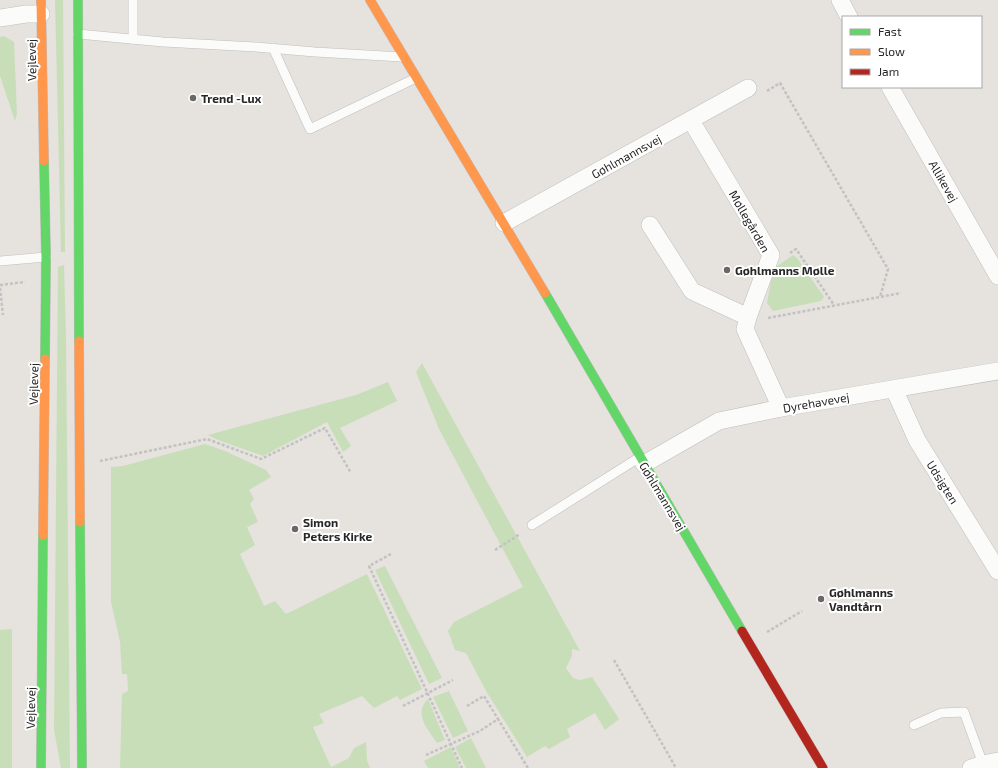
<svg xmlns="http://www.w3.org/2000/svg" width="998" height="768" font-family="'Exo 2',sans-serif">
	<style>
		.green { fill: #c8deb9 }
		.lines { fill: none; stroke-linecap: round; stroke-linejoin: round }
		.lane-casing { stroke: #c0bebf; stroke-width: 10 }
		.street-casing { stroke: #c0bebf; stroke-width: 18 }
		.fast-casing { stroke: #c0bebf; stroke-width: 10 }
		.slow-casing { stroke: #c0bebf; stroke-width: 10 }
		.jam-casing { stroke: #c0bebf; stroke-width: 10 }
		.path { stroke: #c2c2c2; stroke-width: 2.5; stroke-dasharray: 3 2; stroke-linecap: butt }
		.lane { stroke: #fbfbfa; stroke-width: 9 }
		.street { stroke: #fbfbfa; stroke-width: 17 }
		.fast { stroke: #63d668; stroke-width: 9 }
		.slow { stroke: #ff974d; stroke-width: 9 }
		.jam { stroke: #b3261e; stroke-width: 9 }
		.poi-dot { fill: #6a6867; stroke: #fff; stroke-width: 1.5 }
		.labels { text-anchor: middle; dominant-baseline: central; stroke-width: 4; stroke-linejoin: round; paint-order: stroke }
		.street-label { font-size: 12px; fill: #272727; stroke: #fff }
		.poi-label { font-size: 12px; font-weight: bold; fill: #272727; stroke: #fff; text-anchor: start }
	</style>
	<rect width="100%" height="100%" fill="#e6e2de"/>
	<!-- green -->
	<g class="green">
		<path d="M 55,0 L 63,0 L 65,252 L 61,252 Z"/>
		<path d="M 4,36 L 14,42 L 17,114 L 15,121 L 0,76 L 0,37 Z"/>
		<path d="M 793,255 L 797,258 L 824,297 L 821,301 L 773,311 L 767,303 L 773,269 Z"/>
		<path d="M 64,265 L 66,337 L 70,768 L 61,768 L 54,730 L 58,267 Z"/>
		<path d="M 422,363 L 580,651 L 572,649 L 572,656 L 566,668 L 573,678 L 580,680 L 592,677 L 619,719 L 605,730 L 595,713 L 567,729 L 570,737 L 549,749 L 545,746 L 527,757 L 486,691 L 466,653 L 455,650 L 448,631 L 454,622 L 523,587 L 439,429 L 416,372 Z"/>
		<path d="M 388,382 L 397,401 L 340,428 L 351,446 L 343,452 L 327,422 L 263,456 L 218,440 L 208,435 L 356,395 Z"/>
		<path d="M 205,444 L 225,451 L 266,470 L 271,477 L 249,490 L 254,499 L 250,504 L 258,522 L 247,527 L 255,545 L 240,554 L 264,606 L 275,601 L 286,614 L 367,574 L 422,689 L 400,700 L 397,696 L 374,708 L 362,696 L 319,714 L 324,723 L 313,727 L 331,767 L 349,758 L 354,748 L 366,742 L 367,760 L 370,768 L 120,768 L 122,694 L 128,691 L 127,674 L 122,674 L 120,642 L 111,602 L 111,467 L 123,466 Z"/>
		<path d="M 385,566 L 442,678 L 429,684 L 375,570 Z"/>
		<path d="M 12,629 L 12,768 L 0,768 L 0,630 Z"/>
		<path d="M 449,691 L 468,731 L 453,738 L 433,697 Z"/>
		<path d="M 428,699 L 445,740 L 437,743 C 428,729 413,714 428,699 Z"/>
		<path d="M 471,738 L 486,768 L 466,768 L 455,747 Z"/>
		<path d="M 451,747 L 460,768 L 428,768 L 424,761 Z"/>
	</g>
	<g class="lines">
		<defs>
			<g id="lane">
				<path d="M 133,0 L 133,39"/>
				<path d="M 78,34 L 163,42 L 256,47 L 315,52 L 402,57"/>
				<path d="M 273,48 L 310,129 L 416,78"/>
				<path d="M 0,261 L 46,257"/>
				<path d="M 532,525 L 640,457"/>
				<path d="M 914,725 L 941,713 L 964,712 L 983,764"/>
			</g>
			<g id="street">
				<path d="M 840,0 L 849,17"/>
				<path d="M 0,18 L 26,14 L 41,14"/>
				<path d="M 890,87 L 998,276"/>
				<path d="M 696,129 L 771,255 L 748,317 L 745,329 L 781,408"/>
				<path d="M 504,223 L 748,88"/>
				<path d="M 650,225 L 692,291 L 748,317"/>
				<path d="M 894,389 L 917,440 L 998,571"/>
				<path d="M 644,464 L 719,421 L 781,408 L 998,371"/>
				<path d="M 971,768 L 983,764 L 998,761"/>
			</g>
			<g id="fast">
				<path d="M 78,0 L 79,341"/>
				<path d="M 44,161 L 46,257 L 45,359"/>
				<path d="M 545,293 L 742,631"/>
				<path d="M 80,522 L 82,768"/>
				<path d="M 41,768 L 43,535"/>
			</g>
			<g id="slow">
				<path d="M 41,0 L 44,161"/>
				<path d="M 370,0 L 545,293"/>
				<path d="M 79,341 L 80,522"/>
				<path d="M 43,535 L 45,359"/>
			</g>
			<path id="jam" d="M 742,631 L 823,768"/>
		</defs>
		<!-- lane casing -->
		<use href="#lane" class="lane-casing"/>
		<!-- street casing -->
		<use href="#street" class="street-casing"/>
		<!-- fast casing -->
		<use href="#fast" class="fast-casing"/>
		<!-- slow casing -->
		<use href="#slow" class="slow-casing"/>
		<!-- jam casing -->
		<use href="#jam" class="jam-casing"/>
		<!-- path -->
		<g class="path">
			<path d="M 767,91 L 780,83 L 888,269 L 880,297"/>
			<path d="M 790,253 L 796,249 L 834,305"/>
			<path d="M 0,285 L 25,282"/>
			<path d="M 0,288 L 3,315"/>
			<path d="M 768,318 L 901,293"/>
			<path d="M 100,461 L 207,439 L 261,459 L 325,428 L 351,473"/>
			<path d="M 495,550 L 520,534"/>
			<path d="M 391,554 L 369,566 L 462,768"/>
			<path d="M 767,632 L 802,611"/>
			<path d="M 614,660 L 676,768"/>
			<path d="M 403,706 L 453,680"/>
			<path d="M 467,706 L 484,696 L 498,719"/>
			<path d="M 426,755 L 480,731 L 498,719 L 528,768"/>
		</g>
		<!-- lane -->
		<use href="#lane" class="lane"/>
		<!-- street -->
		<use href="#street" class="street"/>
		<!-- fast -->
		<use href="#fast" class="fast"/>
		<!-- slow -->
		<use href="#slow" class="slow"/>
		<!-- jam -->
		<use href="#jam" class="jam"/>
	</g>
	<!-- markers -->
	<g class="poi-dot">
		<circle cx="193" cy="98" r="4"/>
		<circle cx="727" cy="270" r="4"/>
		<circle cx="295" cy="529" r="4"/>
		<circle cx="821" cy="599" r="4"/>
	</g>
	<g class="labels">
		<!-- street labels -->
		<g class="street-label">
			<text transform="translate(31 60) rotate(-91)">Vejlevej</text>
			<text transform="translate(626 156) rotate(-29)">Gøhlmannsvej</text>
			<text transform="translate(944 181) rotate(60)">Allikevej</text>
			<text transform="translate(750 221) rotate(60)">Møllegården</text>
			<text transform="translate(33 384) rotate(-89)">Vejlevej</text>
			<text transform="translate(816 402) rotate(-10)">Dyrehavevej</text>
			<text transform="translate(943 482) rotate(58)">Udsigten</text>
			<text transform="translate(663 496) rotate(59)">Gøhlmannsvej</text>
			<text transform="translate(30 708) rotate(-89)">Vejlevej</text>
		</g>
		<!-- poi labels -->
		<g class="poi-label">
			<text x="201" y="98">Trend -Lux</text>
			<text x="735" y="270">Gøhlmanns Mølle</text>
			<text x="303" y="522">Simon<tspan x="303" dy="14">Peters Kirke</tspan></text>
			<text x="829" y="592">Gøhlmanns<tspan x="829" dy="14">Vandtårn</tspan></text>
		</g>
	</g>
	<!-- legend -->
	<rect x="842" y="16" width="140" height="72" fill="#ffffff" stroke="#a9a9a9"/>
	<rect x="850" y="29" width="20" height="6" fill="#63d668" stroke="#a9a9a9"/>
	<text x="878" y="36" font-size="12" fill="#272727">Fast</text>
	<rect x="850" y="49" width="20" height="6" fill="#ff974d" stroke="#a9a9a9"/>
	<text x="878" y="56" font-size="12" fill="#272727">Slow</text>
	<rect x="850" y="69" width="20" height="6" fill="#b3261e" stroke="#a9a9a9"/>
	<text x="878" y="76" font-size="12" fill="#272727">Jam</text>
</svg>
